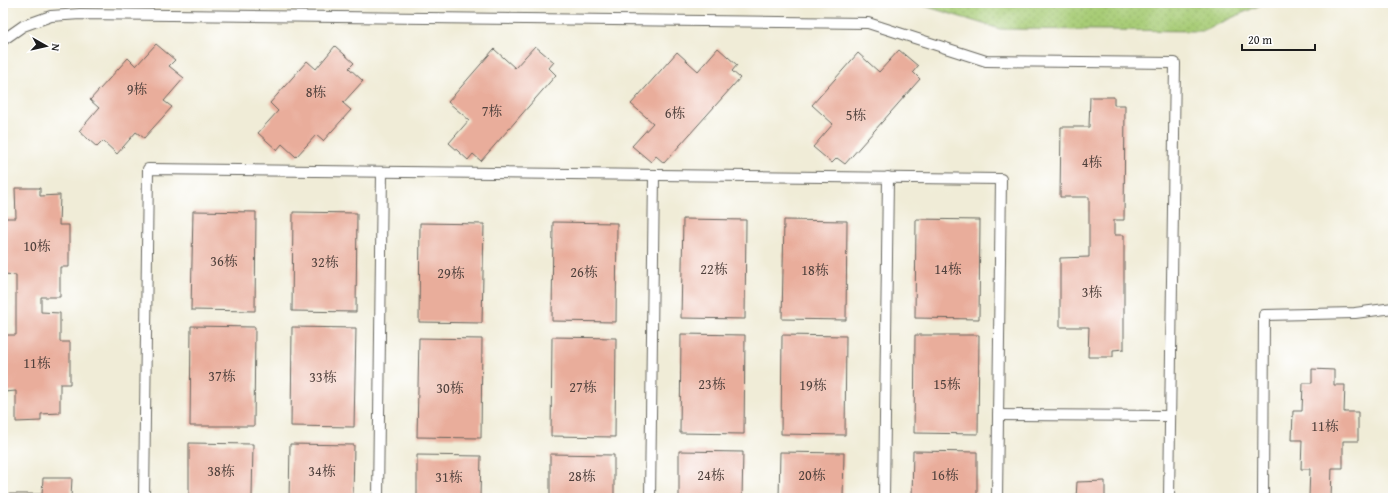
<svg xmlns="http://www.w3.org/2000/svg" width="1396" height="501" font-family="'Gentium Book Plus','Noto Serif SC',serif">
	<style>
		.green { fill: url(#green-dots); stroke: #627449 }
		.building { fill: #e9ad9b }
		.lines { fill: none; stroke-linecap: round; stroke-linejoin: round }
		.lane-casing { stroke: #66655d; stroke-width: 12 }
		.lane { stroke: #fff; stroke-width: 10 }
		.labels { text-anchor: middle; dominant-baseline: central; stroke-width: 4; stroke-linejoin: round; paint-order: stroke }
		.number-label { font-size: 14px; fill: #4f403c }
	</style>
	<defs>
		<pattern id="green-dots" width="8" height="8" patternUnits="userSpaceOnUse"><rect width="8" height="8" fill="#a7cc76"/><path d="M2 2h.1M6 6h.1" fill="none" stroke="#8faf66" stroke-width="1.8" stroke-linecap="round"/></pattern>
	</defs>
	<rect width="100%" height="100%" fill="#fff"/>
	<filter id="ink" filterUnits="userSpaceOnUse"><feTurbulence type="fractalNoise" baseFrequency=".025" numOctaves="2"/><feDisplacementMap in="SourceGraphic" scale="8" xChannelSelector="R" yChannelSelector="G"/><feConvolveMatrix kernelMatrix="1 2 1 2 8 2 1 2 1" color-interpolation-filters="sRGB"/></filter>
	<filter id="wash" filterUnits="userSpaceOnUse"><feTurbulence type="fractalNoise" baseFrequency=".012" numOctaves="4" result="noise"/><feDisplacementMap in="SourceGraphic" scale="16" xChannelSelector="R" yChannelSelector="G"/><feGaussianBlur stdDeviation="0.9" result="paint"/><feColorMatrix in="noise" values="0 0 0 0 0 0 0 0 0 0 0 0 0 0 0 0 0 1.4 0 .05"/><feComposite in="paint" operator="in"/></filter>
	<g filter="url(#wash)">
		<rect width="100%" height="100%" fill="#f0ecd7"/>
		<!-- green -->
		<path class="green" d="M 915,3 L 1265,3 L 1202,31 L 1000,29 Z"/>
		<g id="blocks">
			<!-- building -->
			<g class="building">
				<path d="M 156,44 L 175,60 L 169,66 L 184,78 L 164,101 L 172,107 L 144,138 L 136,132 L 117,154 L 103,141 L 97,147 L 79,131 L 99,108 L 90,100 L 128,58 L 136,66 Z"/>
				<path d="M 335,46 L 354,63 L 349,68 L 363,81 L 343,103 L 351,110 L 323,141 L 316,135 L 296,157 L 282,144 L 277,150 L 258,133 L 278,111 L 270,103 L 307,61 L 316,69 Z"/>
				<path d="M 535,46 L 554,62 L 549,68 L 556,75 L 481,161 L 473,154 L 468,160 L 449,143 L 469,120 L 448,102 L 494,49 L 515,68 Z"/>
				<path d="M 718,48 L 737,65 L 732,71 L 740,78 L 664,163 L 656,156 L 651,162 L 632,146 L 653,123 L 631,104 L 677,52 L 698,71 Z"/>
				<path d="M 899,50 L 918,66 L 913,72 L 920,79 L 845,164 L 837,158 L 832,163 L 813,147 L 833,124 L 812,105 L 858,53 L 879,72 Z"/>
				<path d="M 1090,97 L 1114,97 L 1114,105 L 1125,105 L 1124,220 L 1114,220 L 1114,235 L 1124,235 L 1124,349 L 1113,350 L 1113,357 L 1088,357 L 1089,327 L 1060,327 L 1060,258 L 1089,257 L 1089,197 L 1060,197 L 1061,127 L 1089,127 Z"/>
				<path d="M 15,188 L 40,188 L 40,196 L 60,195 L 59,225 L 69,225 L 69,267 L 60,267 L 60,297 L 41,297 L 41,312 L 60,313 L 60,342 L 70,342 L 70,384 L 60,384 L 60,413 L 41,414 L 41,421 L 16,422 L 16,391 L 4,392 L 5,335 L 16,335 L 16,275 L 4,274 L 4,218 L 16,218 Z"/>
				<path d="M 193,211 L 256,212 L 255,311 L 191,310 Z"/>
				<path d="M 293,212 L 357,213 L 356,312 L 292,311 Z"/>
				<path d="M 683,219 L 746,220 L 745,319 L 681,318 Z"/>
				<path d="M 916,219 L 980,220 L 979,319 L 915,318 Z"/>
				<path d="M 784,220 L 847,221 L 846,320 L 782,319 Z"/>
				<path d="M 553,222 L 617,223 L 616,322 L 552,321 Z"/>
				<path d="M 420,223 L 484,224 L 482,323 L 419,322 Z"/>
				<path d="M 191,326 L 255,327 L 254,426 L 190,426 Z"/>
				<path d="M 292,327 L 356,328 L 354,427 L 291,426 Z"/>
				<path d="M 681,334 L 745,335 L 744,434 L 680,433 Z"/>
				<path d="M 782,335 L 846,336 L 845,435 L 781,434 Z"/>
				<path d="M 915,335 L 979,335 L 978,434 L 914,433 Z"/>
				<path d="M 552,337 L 616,338 L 615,437 L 551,436 Z"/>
				<path d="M 419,338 L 482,339 L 481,438 L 417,437 Z"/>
				<path d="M 1312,369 L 1334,370 L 1334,385 L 1345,385 L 1344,412 L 1358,412 L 1358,441 L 1343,441 L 1343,468 L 1332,468 L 1331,498 L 1300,498 L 1300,496 L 1309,496 L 1310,469 L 1301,469 L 1302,440 L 1292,440 L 1293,411 L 1302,411 L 1303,383 L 1312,383 Z"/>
				<path d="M 189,443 L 253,444 L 252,498 L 189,498 Z"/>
				<path d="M 290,444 L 354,445 L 353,498 L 289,498 Z"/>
				<path d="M 679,451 L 743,452 L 742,498 L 679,498 Z"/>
				<path d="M 913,451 L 977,452 L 977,498 L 912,498 Z"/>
				<path d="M 780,452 L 844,453 L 843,498 L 779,498 Z"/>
				<path d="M 550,454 L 614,455 L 614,498 L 550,498 Z"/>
				<path d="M 417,455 L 481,456 L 480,498 L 417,498 Z"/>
				<path d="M 43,478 L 72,478 L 71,498 L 3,498 L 3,494 L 42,494 Z"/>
				<path d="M 1105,481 L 1105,498 L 1076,498 L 1077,482 Z"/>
			</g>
		</g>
	</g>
	<g filter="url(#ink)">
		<use href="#blocks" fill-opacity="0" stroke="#66655d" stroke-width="1"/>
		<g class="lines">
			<defs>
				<g id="lane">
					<path d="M 3,40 L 23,26 L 51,16 L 80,14 L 868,23 L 986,61 L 1175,63 L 1169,498"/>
					<path d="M 998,415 L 1170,416"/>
					<path d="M 144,498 L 148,169 L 1001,179 L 997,498"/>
					<path d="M 378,498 L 382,172"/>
					<path d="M 650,498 L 654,175"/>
					<path d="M 884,498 L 888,177"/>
					<path d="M 1263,498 L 1264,315 L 1355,313 L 1393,308"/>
				</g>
			</defs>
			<!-- lane casing -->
			<use href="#lane" class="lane-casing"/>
			<!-- lane -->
			<use href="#lane" class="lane"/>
		</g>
	</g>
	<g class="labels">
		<!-- number labels -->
		<g class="number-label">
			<text x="137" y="89">9栋</text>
			<text x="316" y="92">8栋</text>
			<text x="492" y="111">7栋</text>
			<text x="675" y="113">6栋</text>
			<text x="856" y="115">5栋</text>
			<text x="1092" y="162">4栋</text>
			<text x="37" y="246">10栋</text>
			<text x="224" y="261">36栋</text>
			<text x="325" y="262">32栋</text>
			<text x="714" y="269">22栋</text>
			<text x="948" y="269">14栋</text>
			<text x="815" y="270">18栋</text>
			<text x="584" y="272">26栋</text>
			<text x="451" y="273">29栋</text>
			<text x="1092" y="292">3栋</text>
			<text x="37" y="363">11栋</text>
			<text x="222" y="376">37栋</text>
			<text x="323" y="377">33栋</text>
			<text x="712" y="384">23栋</text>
			<text x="947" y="384">15栋</text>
			<text x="813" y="385">19栋</text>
			<text x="583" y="387">27栋</text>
			<text x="450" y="388">30栋</text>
			<text x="1325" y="426">11栋</text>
			<text x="221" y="471">38栋</text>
			<text x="322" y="471">34栋</text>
			<text x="711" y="475">24栋</text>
			<text x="812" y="475">20栋</text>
			<text x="945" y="475">16栋</text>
			<text x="582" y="476">28栋</text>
			<text x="449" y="477">31栋</text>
		</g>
	</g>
	<!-- margin -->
	<rect width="1396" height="501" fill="none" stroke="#fff" stroke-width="16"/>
	<!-- north arrow -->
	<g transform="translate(46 46) rotate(98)" stroke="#ffffff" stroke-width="3" paint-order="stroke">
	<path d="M0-3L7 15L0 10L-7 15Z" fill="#1c1c1c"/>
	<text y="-6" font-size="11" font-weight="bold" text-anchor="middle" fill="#1c1c1c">N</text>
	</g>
	<!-- scale -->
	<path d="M1242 44v6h73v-6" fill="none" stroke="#1c1c1c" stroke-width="2"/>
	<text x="1248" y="44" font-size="12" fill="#1c1c1c" stroke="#ffffff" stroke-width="3" paint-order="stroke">20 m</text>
</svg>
